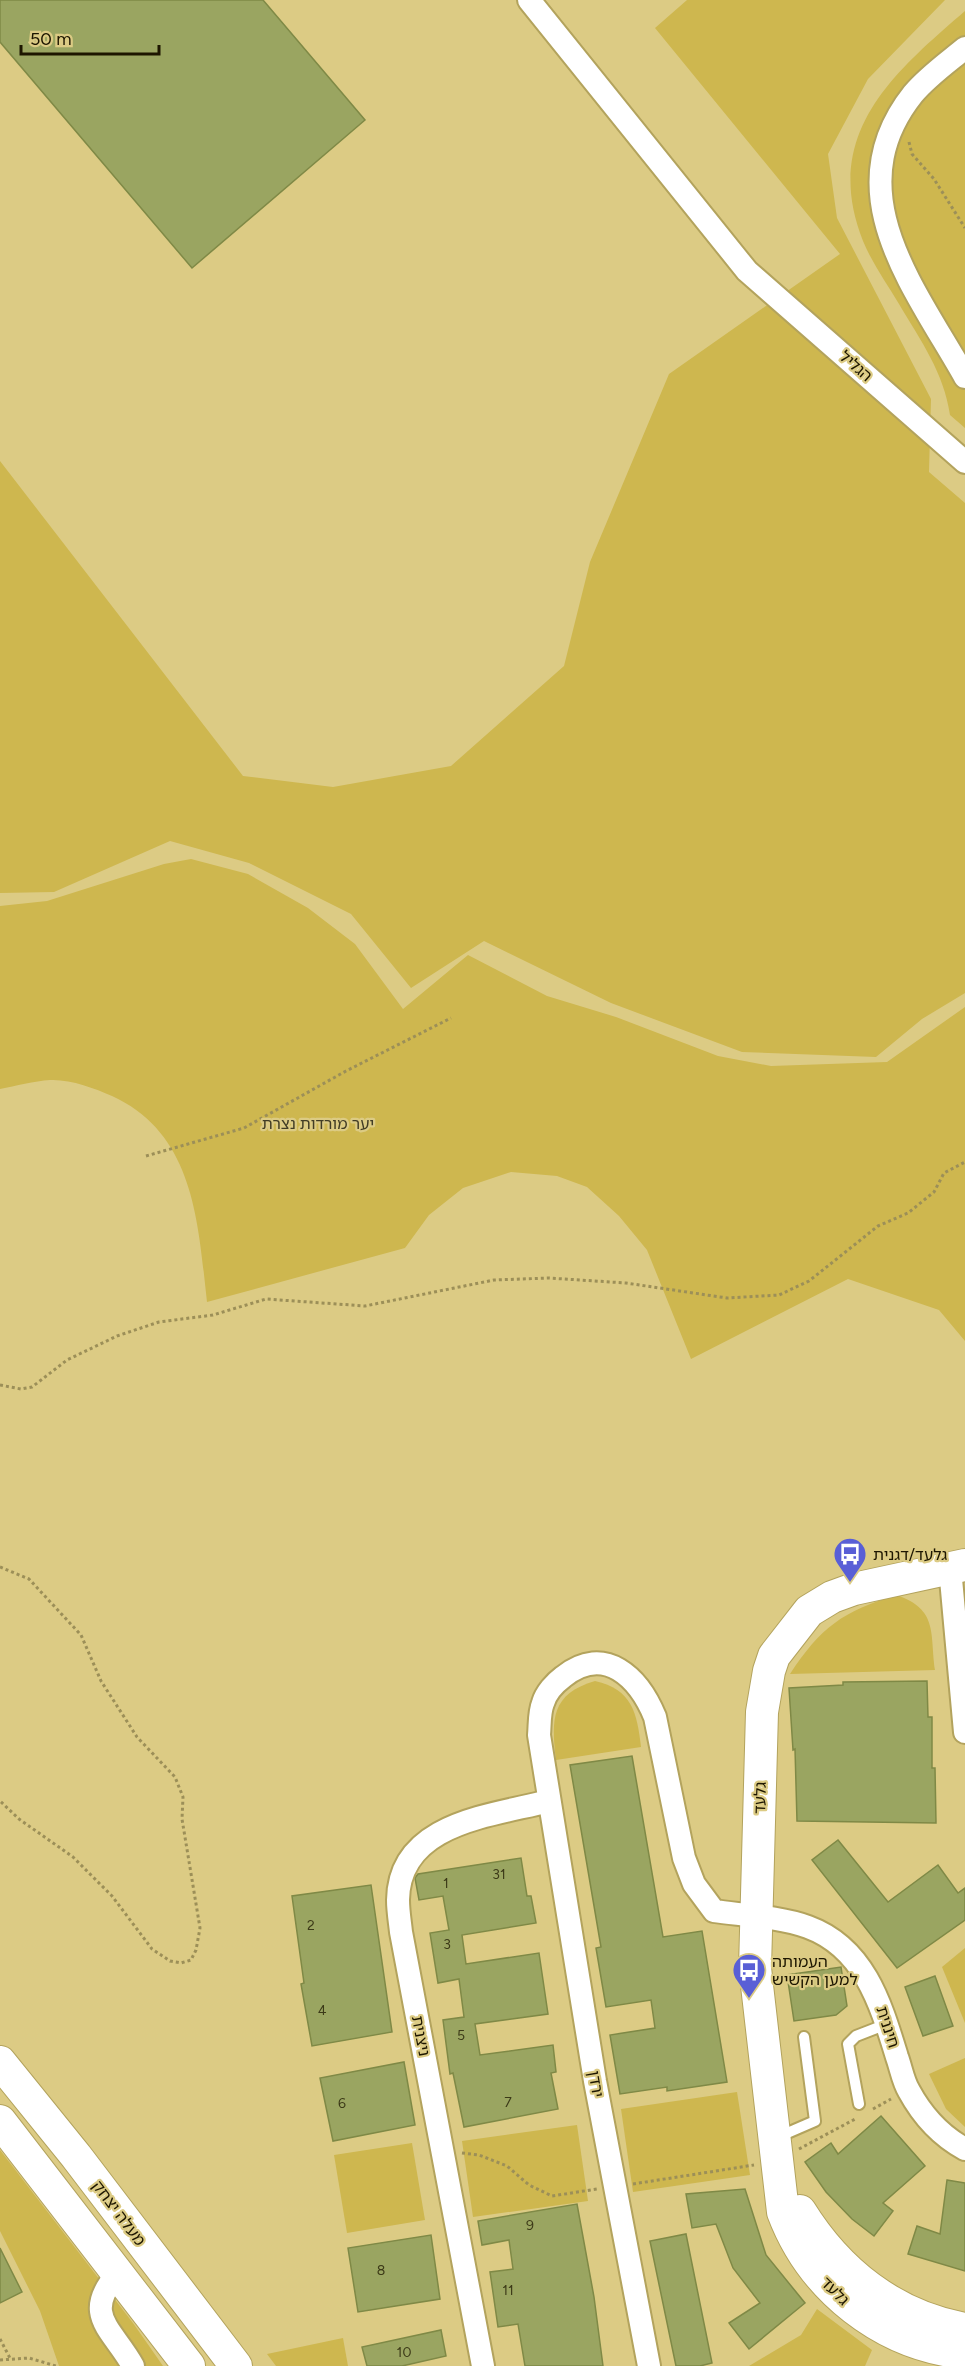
<svg xmlns="http://www.w3.org/2000/svg" width="965" height="2366" font-family="Figtree,'Noto Sans Hebrew',sans-serif">
	<style>
		.green { fill: #ceb74f }
		.building { fill: #9aa561; stroke: #7f8946; stroke-width: 1.5 }
		.lines { fill: none; stroke-linecap: round; stroke-linejoin: round }
		.lane-casing { stroke: #b3a35d; stroke-width: 14 }
		.street-casing { stroke: #b3a35d; stroke-width: 26 }
		.secondary-casing { stroke: #b3a35d; stroke-width: 34 }
		.path { stroke: #9c8f58; stroke-width: 3; stroke-dasharray: 3 3; stroke-linecap: butt }
		.lane { stroke: #fff; stroke-width: 10 }
		.street { stroke: #fff; stroke-width: 22 }
		.secondary { stroke: #fff; stroke-width: 32 }
		.labels { text-anchor: middle; dominant-baseline: central; stroke-width: 4.5; stroke-linejoin: round; paint-order: stroke }
		.number-label { font-size: 14px; fill: #3c3a18 }
		.street-label { font-size: 16px; fill: #1d1600; stroke: #dccb84 }
		.park-label { font-size: 16px; fill: #423d25; stroke: #dccb84 }
		.poi-label { font-size: 16px; fill: #1d1600; stroke: #dccb84; text-anchor: start }
	</style>
	<rect width="100%" height="100%" fill="#dccb84"/>
	<!-- green -->
	<g class="green">
		<path d="M 687,0 L 945,0 L 868,79 L 828,154 L 837,218 L 931,399 L 929,472 L 965,503 L 965,993 L 922,1019 L 876,1057 L 742,1052 L 611,1003 L 484,941 L 411,988 L 351,914 L 249,863 L 170,841 L 54,892 L 0,893 L 0,461 L 243,776 L 333,787 L 451,766 L 564,666 L 590,562 L 669,374 L 840,254 L 655,28 Z"/>
		<path d="M 965,11 L 965,428 L 950,415 C 944,373 921,341 899,304 C 887,284 872,263 863,241 C 821,135 892,74 965,11 Z"/>
		<path d="M 191,859 L 248,874 L 308,908 L 355,944 L 403,1009 L 468,955 L 547,996 L 616,1017 L 718,1056 L 771,1066 L 887,1062 L 965,1007 L 965,1341 L 939,1310 L 848,1279 L 691,1359 L 647,1250 L 619,1216 L 587,1187 L 557,1176 L 511,1172 L 463,1188 L 429,1215 L 405,1248 L 207,1302 C 198,1223 195,1134 112,1096 C 94,1088 70,1079 50,1080 C 34,1081 16,1086 0,1089 L 0,906 L 47,901 L 164,864 Z"/>
		<path d="M 897,1595 C 938,1610 930,1632 935,1670 L 790,1674 C 821,1627 843,1611 897,1595 Z"/>
		<path d="M 595,1681 C 632,1689 637,1713 641,1747 L 556,1760 C 551,1719 551,1694 595,1681 Z"/>
		<path d="M 965,1948 L 965,2023 L 942,1967 Z"/>
		<path d="M 965,2058 L 965,2127 L 946,2109 L 929,2074 Z"/>
		<path d="M 737,2092 L 750,2175 L 633,2192 L 621,2109 Z"/>
		<path d="M 577,2125 L 588,2201 L 473,2217 L 462,2141 Z"/>
		<path d="M 412,2143 L 425,2220 L 347,2233 L 334,2155 Z"/>
		<path d="M 0,2150 L 133,2323 L 163,2366 L 59,2366 L 40,2311 L 0,2231 Z"/>
		<path d="M 817,2309 L 872,2350 L 865,2366 L 749,2366 L 801,2335 Z"/>
		<path d="M 343,2338 L 348,2366 L 276,2366 L 267,2354 Z"/>
	</g>
	<!-- building -->
	<g class="building">
		<path d="M 0,0 L 263,0 L 365,120 L 192,268 L 0,42 Z"/>
		<path d="M 927,1681 L 928,1717 L 932,1717 L 932,1768 L 935,1768 L 936,1823 L 797,1821 L 795,1749 L 793,1750 L 789,1688 L 843,1685 L 843,1682 Z"/>
		<path d="M 632,1756 L 663,1937 L 702,1931 L 727,2082 L 667,2091 L 667,2087 L 620,2094 L 610,2035 L 655,2028 L 651,2000 L 606,2007 L 596,1948 L 601,1947 L 570,1765 Z"/>
		<path d="M 838,1840 L 888,1902 L 938,1865 L 958,1893 L 965,1888 L 965,1920 L 897,1968 L 812,1860 Z"/>
		<path d="M 521,1858 L 527,1896 L 531,1896 L 536,1923 L 462,1935 L 466,1964 L 539,1953 L 548,2014 L 475,2024 L 480,2055 L 553,2045 L 556,2072 L 551,2073 L 558,2109 L 464,2127 L 453,2073 L 450,2074 L 443,2020 L 464,2017 L 459,1979 L 438,1983 L 430,1933 L 449,1930 L 443,1896 L 419,1900 L 415,1878 L 418,1874 Z"/>
		<path d="M 371,1885 L 392,2032 L 312,2046 L 301,1984 L 304,1983 L 292,1896 Z"/>
		<path d="M 841,1967 L 847,2006 L 836,2015 L 794,2021 L 787,1975 Z"/>
		<path d="M 935,1976 L 953,2026 L 923,2036 L 905,1987 Z"/>
		<path d="M 404,2062 L 415,2125 L 333,2141 L 320,2078 Z"/>
		<path d="M 881,2116 L 925,2166 L 883,2203 L 893,2211 L 874,2236 L 852,2219 L 826,2192 L 805,2162 L 831,2143 L 838,2154 Z"/>
		<path d="M 947,2180 L 965,2183 L 965,2271 L 908,2254 L 917,2226 L 940,2234 Z"/>
		<path d="M 745,2189 L 766,2255 L 805,2303 L 749,2349 L 729,2323 L 760,2303 L 733,2268 L 716,2224 L 692,2228 L 686,2194 Z"/>
		<path d="M 577,2204 L 594,2297 L 603,2366 L 525,2366 L 518,2324 L 498,2327 L 490,2272 L 513,2269 L 509,2240 L 482,2245 L 478,2221 Z"/>
		<path d="M 686,2234 L 712,2363 L 700,2366 L 676,2366 L 650,2241 Z"/>
		<path d="M 431,2235 L 440,2299 L 358,2312 L 348,2248 Z"/>
		<path d="M 0,2248 L 22,2292 L 0,2303 Z"/>
		<path d="M 441,2330 L 446,2356 L 402,2366 L 367,2366 L 362,2347 Z"/>
	</g>
	<g class="lines">
		<defs>
			<g id="lane">
				<path d="M 859,2104 L 848,2044 L 856,2036 L 887,2024"/>
				<path d="M 778,2137 L 815,2121 L 804,2037"/>
			</g>
			<g id="street">
				<path d="M 529,0 L 747,271 L 965,462"/>
				<path d="M 965,48 C 948,62 927,77 913,94 C 835,192 915,288 965,377"/>
				<path d="M 950,1568 L 965,1732"/>
				<path d="M 118,2273 C 81,2315 112,2328 133,2366"/>
				<path d="M 483,2366 L 401,1932 C 400,1922 398,1911 398,1900 C 399,1822 492,1816 549,1801"/>
				<path d="M 649,2366 L 595,2081 L 539,1735 C 540,1725 539,1713 543,1703 C 546,1693 555,1683 563,1677 C 605,1643 639,1678 655,1717 L 684,1858 L 694,1884 L 714,1911 C 742,1915 781,1917 808,1927 C 865,1948 881,2005 897,2057 C 901,2068 903,2081 909,2091 C 922,2115 941,2136 965,2149"/>
			</g>
			<g id="secondary">
				<path d="M 965,1565 L 854,1589 L 832,1597 L 809,1611 L 774,1656 L 769,1671 L 762,1712 L 755,1968 L 783,2212 C 812,2289 883,2345 965,2353"/>
				<path d="M 0,2062 L 76,2156 L 236,2366"/>
				<path d="M 0,2121 L 189,2366"/>
				<path d="M 800,2211 C 838,2272 893,2316 965,2329"/>
			</g>
		</defs>
		<!-- lane casing -->
		<use href="#lane" class="lane-casing"/>
		<!-- street casing -->
		<use href="#street" class="street-casing"/>
		<!-- secondary casing -->
		<use href="#secondary" class="secondary-casing"/>
		<!-- path -->
		<g class="path">
			<path d="M 909,142 L 912,154 L 934,179 L 965,228"/>
			<path d="M 146,1156 L 244,1128 L 346,1071 L 451,1018"/>
			<path d="M 0,1385 L 21,1389 L 32,1387 L 67,1360 L 117,1336 L 159,1322 L 213,1315 L 266,1299 L 365,1306 L 494,1280 L 549,1278 L 626,1283 L 727,1298 L 779,1295 L 809,1281 L 878,1226 L 908,1213 L 934,1192 L 944,1173 L 965,1162"/>
			<path d="M 0,1567 L 29,1579 L 81,1635 L 101,1681 L 137,1737 L 175,1777 L 183,1797 L 182,1819 L 200,1928 L 196,1950 L 191,1960 L 181,1963 L 170,1961 L 152,1949 L 112,1896 L 73,1857 L 19,1819 L 0,1801"/>
			<path d="M 873,2109 L 891,2099"/>
			<path d="M 799,2149 L 857,2118"/>
			<path d="M 462,2153 L 479,2155 L 507,2166 L 529,2185 L 552,2196 L 597,2189"/>
			<path d="M 633,2184 L 754,2165"/>
			<path d="M 0,2339 L 11,2360"/>
			<path d="M 0,2360 L 29,2358 L 56,2366"/>
		</g>
		<!-- lane -->
		<use href="#lane" class="lane"/>
		<!-- street -->
		<use href="#street" class="street"/>
		<!-- secondary -->
		<use href="#secondary" class="secondary"/>
	</g>
	<!-- icons -->
	<defs>
		<symbol id="bus-pin" viewBox="-11 -11 22 30"><path d="M0 17L-7.5 6A9.5 9.5 0 1 1 7.5 6Z" fill="#595fd6" stroke="#dccb84"/><path d="M-5-6H5V4H4V6H2V4H-2V6H-4V4H-5ZM-3.5-4V0h7V-4ZM-3.5 1.2v1.5H-2V1.2ZM2 1.2v1.5H3.5V1.2Z" fill="#fff"/></symbol>
	</defs>
	<g fill-rule="evenodd">
		<use href="#bus-pin" x="831" y="1535" width="38" height="52"/>
		<use href="#bus-pin" x="730" y="1951" width="38" height="52"/>
	</g>
	<g class="labels">
		<!-- number labels -->
		<g class="number-label">
			<text x="499" y="1874">31</text>
			<text x="446" y="1883">1</text>
			<text x="311" y="1925">2</text>
			<text x="447" y="1944">3</text>
			<text x="322" y="2010">4</text>
			<text x="461" y="2035">5</text>
			<text x="508" y="2102">7</text>
			<text x="342" y="2103">6</text>
			<text x="530" y="2225">9</text>
			<text x="381" y="2270">8</text>
			<text x="508" y="2290">11</text>
			<text x="404" y="2352">10</text>
		</g>
		<!-- street labels -->
		<g class="street-label">
			<text transform="translate(856 366) rotate(41)">הגליל</text>
			<text transform="translate(760 1798) rotate(-88)">גלעד</text>
			<text transform="translate(888 2027) rotate(72)">חיננית</text>
			<text transform="translate(421 2036) rotate(79)">ניצנית</text>
			<text transform="translate(596 2084) rotate(80)">ירדן</text>
			<text transform="translate(119 2213) rotate(53)">מעלה יצחק</text>
			<text transform="translate(835 2291) rotate(45)">גלעד</text>
		</g>
		<!-- park labels -->
		<g class="park-label">
			<text x="318" y="1123">יער מורדות נצרת</text>
		</g>
		<!-- poi labels -->
		<g class="poi-label">
			<text x="873" y="1554">גלעד/דגנית</text>
			<text x="772" y="1961">העמותה<tspan x="772" dy="18">למען הקשיש</tspan></text>
		</g>
	</g>
	<!-- scale -->
	<path d="M21 45v9h138v-9" fill="none" stroke="#1d1600" stroke-width="3"/>
	<text x="30" y="45" font-size="18" fill="#1d1600" stroke="#dccb84" stroke-width="4.5" paint-order="stroke">50 m</text>
</svg>
